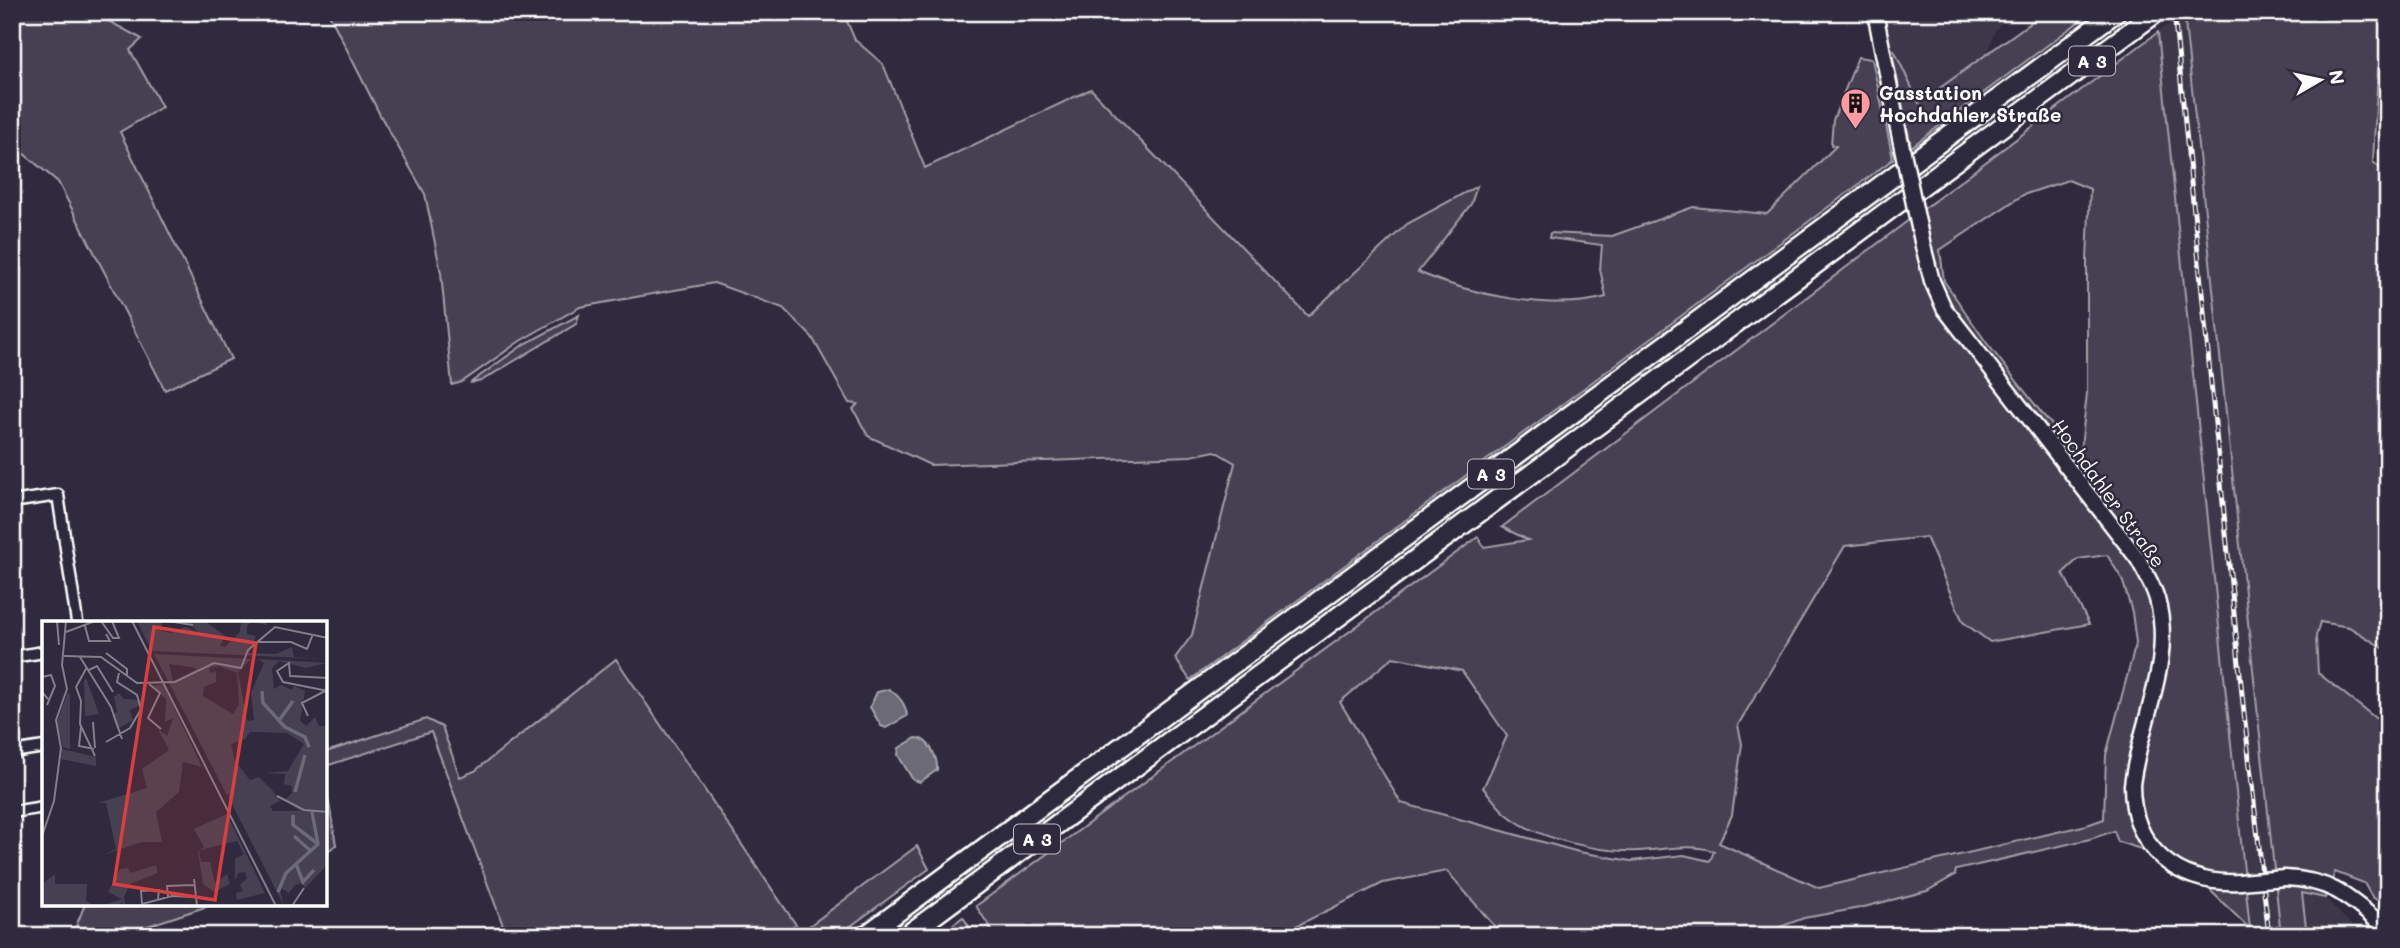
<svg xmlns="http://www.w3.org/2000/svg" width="2400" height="948" font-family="Mali,sans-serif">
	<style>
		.built { fill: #3c3749 }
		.green { fill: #464152; stroke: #a2a0a8; stroke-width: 2; fill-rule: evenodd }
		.water { fill: #6d6a77; stroke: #a7a6ad; stroke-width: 2 }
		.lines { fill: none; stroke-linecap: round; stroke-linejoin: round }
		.minor-casing { stroke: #fff; stroke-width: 15 }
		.secondary-casing { stroke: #fff; stroke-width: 19 }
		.motorway-casing { stroke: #fff; stroke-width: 23 }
		.minor { stroke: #2f2a3d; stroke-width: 10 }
		.secondary { stroke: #2f2a3d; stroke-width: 14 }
		.motorway { stroke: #2f2a3d; stroke-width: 18 }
		.rail-casing { stroke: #fff; stroke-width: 5 }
		.rail { stroke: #2f2a3d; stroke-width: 2.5; stroke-dasharray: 8; stroke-linecap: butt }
		.secondary-bridge-casing { stroke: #fff; stroke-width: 19; stroke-linecap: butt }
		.secondary-bridge { stroke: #2f2a3d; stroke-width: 14 }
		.labels { text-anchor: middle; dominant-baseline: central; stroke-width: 5; stroke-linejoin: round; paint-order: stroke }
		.shield { fill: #2f2a3d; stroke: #c1bfc5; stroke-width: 2 }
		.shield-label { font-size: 18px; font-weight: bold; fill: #fff }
		.poi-label { font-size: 19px; font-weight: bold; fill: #fff; stroke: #2f2a3d; text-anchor: start }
		.street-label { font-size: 19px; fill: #fff; stroke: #2f2a3d }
		.inset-river { fill: none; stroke: #6d6a77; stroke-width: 3.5 }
		.inset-road { fill: none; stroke: #827f8b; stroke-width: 2 }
		.view { fill: #da3e3e; fill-opacity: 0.15; stroke: #da3e3e; stroke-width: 3.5 }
		.inset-edge { fill: none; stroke: #fff; stroke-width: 3.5 }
	</style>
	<rect width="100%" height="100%" fill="#2f2a3d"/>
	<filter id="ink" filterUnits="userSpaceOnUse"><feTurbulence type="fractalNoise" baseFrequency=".0143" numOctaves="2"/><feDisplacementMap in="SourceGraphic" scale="14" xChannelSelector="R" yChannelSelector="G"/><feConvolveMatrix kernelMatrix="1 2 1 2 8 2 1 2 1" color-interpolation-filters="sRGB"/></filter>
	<g filter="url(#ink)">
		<!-- built -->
		<g class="built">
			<path d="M 1884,12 L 2010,12 L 1995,31 L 1987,54 L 1919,103 L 1895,52 L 1891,48 Z"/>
			<path d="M 2184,13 L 2195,133 L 2222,364 L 2259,739 L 2281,936 L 2251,936 L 2250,929 L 2158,32 Z"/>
			<path d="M 2302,893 L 2325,898 L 2362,936 L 2307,936 Z"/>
		</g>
		<!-- green -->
		<g class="green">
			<path d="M 12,12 L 92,12 L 142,39 L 130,50 L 162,107 L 120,132 L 231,359 L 165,390 L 58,182 L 24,154 L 12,150 Z"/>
			<path d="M 328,12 L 843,12 L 855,40 L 883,64 L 925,168 L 1091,89 L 1308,316 L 1407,224 L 1477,186 L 1471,204 L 1418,272 C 1468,294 1552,312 1606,297 L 1600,269 L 1602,245 L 1549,238 L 1550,233 L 1612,236 L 1693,207 L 1767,214 L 1836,146 L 1831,145 L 1833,120 L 1858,57 L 1872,59 L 1893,159 L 1190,680 L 1175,658 L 1192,635 L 1235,463 L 1215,451 L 1191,456 L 930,465 L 868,436 L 853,409 L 858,404 L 849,403 L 812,337 L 783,308 L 714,283 L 580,307 L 520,341 L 462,382 L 452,385 L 441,273 L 425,194 L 380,115 Z"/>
			<path d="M 2045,12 L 2092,12 L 1911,147 L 1891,48 L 1895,52 L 1919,103 Z"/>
			<path d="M 2388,12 L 2388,64 L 2378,68 L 2373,162 L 2388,174 L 2388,651 L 2349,627 L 2320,622 L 2316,636 L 2318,673 L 2388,728 L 2388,906 L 2372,897 L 2364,883 L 2335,872 L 2325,898 L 2302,893 L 2307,936 L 2281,936 L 2184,13 Z"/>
			<path d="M 2158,32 L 2250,929 L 2180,861 L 2118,842 L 2114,831 L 2090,839 L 1956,870 L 1955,875 L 1927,891 L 1860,908 L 1804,918 L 1756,936 L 1503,936 L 1447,871 L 1383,883 L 1292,928 L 1284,936 L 996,936 L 976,906 L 1478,537 L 1484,547 L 1528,540 L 1502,527 ZM 2068,180 L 2090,189 L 2087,260 L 2087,393 L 2080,456 L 2044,416 L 1986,342 L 1944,281 L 1940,250 L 2023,195 ZM 1926,537 L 1963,622 L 1990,642 L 2089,624 L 2063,573 L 2078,559 L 2107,555 L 2122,579 L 2132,612 L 2136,643 L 2106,755 L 2104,819 L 2087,825 L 1819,888 L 1719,843 L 1732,815 L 1742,744 L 1738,725 L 1845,546 ZM 1393,657 L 1462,671 L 1507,736 L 1483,788 C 1492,797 1499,809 1509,816 C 1537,839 1602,853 1638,851 C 1665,850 1688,843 1714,851 L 1710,861 L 1684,855 L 1631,861 L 1579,852 L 1401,803 L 1340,702 Z"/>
			<path d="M 579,315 L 576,324 L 481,381 L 470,383 L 523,345 Z"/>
			<path d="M 616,659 L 801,932 L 917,846 L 929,869 L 837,936 L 507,936 L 431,732 L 326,766 L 326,752 L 426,719 L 442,727 L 460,777 L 475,771 Z"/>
			<path d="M 326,785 L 336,845 L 326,852 Z"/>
			<path d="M 85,904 L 214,904 L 117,936 L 78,936 L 75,929 Z"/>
			<path d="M 963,917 L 975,936 L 937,936 Z"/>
			<path d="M 156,924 L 162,936 L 124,936 Z"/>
		</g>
		<!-- water -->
		<g class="water">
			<path d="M 889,689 C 898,695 906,704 907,716 L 886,728 L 881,726 L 870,707 L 877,692 Z"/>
			<path d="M 916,738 C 929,738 938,758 937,770 L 920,782 L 913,780 L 898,755 L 899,748 Z"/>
		</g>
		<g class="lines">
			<defs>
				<g id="minor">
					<path d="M 12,413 L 12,418"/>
					<path d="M 12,502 L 58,495 L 77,622"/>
					<path d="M 12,657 L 44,652"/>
					<path d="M 12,752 L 44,747"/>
					<path d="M 12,812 L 44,807"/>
				</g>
				<g id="secondary">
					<path d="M 1875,12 L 1897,124"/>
					<path d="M 1923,246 L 1932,281 L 1944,308 L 2138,559 C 2145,572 2153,585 2157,599 C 2175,662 2139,723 2132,785 C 2132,849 2178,885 2240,882"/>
					<path d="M 2285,878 C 2335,880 2351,900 2388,930"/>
				</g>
				<g id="motorway">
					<path d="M 865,936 L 2116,12"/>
					<path d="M 906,936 L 2157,12"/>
				</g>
			</defs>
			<!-- minor casing -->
			<use href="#minor" class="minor-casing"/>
			<!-- secondary casing -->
			<use href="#secondary" class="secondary-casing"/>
			<!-- motorway casing -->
			<use href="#motorway" class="motorway-casing"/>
			<!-- minor -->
			<use href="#minor" class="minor"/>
			<!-- secondary -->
			<use href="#secondary" class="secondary"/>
			<!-- motorway -->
			<use href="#motorway" class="motorway"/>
			<defs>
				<path id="rail" d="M 2174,12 L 2243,704 L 2269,936"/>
			</defs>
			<!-- rail casing -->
			<use href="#rail" class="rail-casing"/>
			<!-- rail -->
			<use href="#rail" class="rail"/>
			<defs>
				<g id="secondary-bridge">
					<path d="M 1897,124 L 1923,246"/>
					<path d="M 2240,882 L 2285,878"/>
				</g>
			</defs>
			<!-- secondary-bridge casing -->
			<use href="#secondary-bridge" class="secondary-bridge-casing"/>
			<!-- secondary-bridge -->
			<use href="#secondary-bridge" class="secondary-bridge"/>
		</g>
	</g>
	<!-- icons -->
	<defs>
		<symbol id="building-pin" viewBox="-11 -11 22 30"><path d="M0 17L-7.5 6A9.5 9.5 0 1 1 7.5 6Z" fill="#ff9aa2" stroke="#2f2a3d"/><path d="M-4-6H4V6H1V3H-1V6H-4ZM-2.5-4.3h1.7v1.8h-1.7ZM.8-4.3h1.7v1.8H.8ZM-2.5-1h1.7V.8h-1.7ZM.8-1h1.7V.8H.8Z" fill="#111"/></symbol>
	</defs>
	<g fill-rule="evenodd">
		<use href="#building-pin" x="1838" y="86" width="35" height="47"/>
	</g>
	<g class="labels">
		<!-- shield labels -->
		<g class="shield">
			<rect x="2069" y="46.5" width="46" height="29" rx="5"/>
			<rect x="1468" y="459.5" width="46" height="29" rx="5"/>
			<rect x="1014" y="824.5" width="46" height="29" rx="5"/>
		</g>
		<g class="shield-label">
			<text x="2092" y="61">A 3</text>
			<text x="1491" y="474">A 3</text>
			<text x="1037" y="839">A 3</text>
		</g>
		<!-- poi labels -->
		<g class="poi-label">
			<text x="1879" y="92">Gasstation<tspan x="1879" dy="22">Hochdahler Straße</tspan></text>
		</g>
		<!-- street labels -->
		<g class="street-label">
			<text transform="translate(2109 493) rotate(54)">Hochdahler Straße</text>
		</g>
	</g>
	<!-- overview -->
	<g transform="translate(42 621)">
		<rect width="285" height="285" fill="#2f2a3d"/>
		<path d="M 95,0 L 120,0 L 120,10 L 129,12 L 143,6 L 156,11 L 145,0 L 163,0 L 183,15 L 178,25 L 183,26 L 198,11 L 199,0 L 224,0 L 225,4 L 209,1 L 205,5 L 205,13 L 214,15 L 207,32 L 234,33 L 250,26 L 252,36 L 284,38 L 110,30 ZM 112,33 L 209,38 L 196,51 L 205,100 L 212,99 L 209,72 L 222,42 L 216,38 L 285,42 L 264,47 L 237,40 L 230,47 L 232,68 L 239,64 L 250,69 L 252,65 L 263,70 L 258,100 L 264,105 L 273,96 L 277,105 L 285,105 L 285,244 L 263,267 L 260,262 L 253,264 L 247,272 L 237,266 L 242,285 L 186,175 L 190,172 L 185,174 ZM 127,43 L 149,46 L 155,48 L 131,60 ZM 177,45 L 195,52 L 197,83 L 191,93 L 161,75 L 162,66 L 174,61 L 174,50 L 168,52 L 167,47 ZM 208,111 L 245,112 L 262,123 L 246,150 L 223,152 L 243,153 L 242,163 L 250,165 L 250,172 L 243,179 L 258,190 L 231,190 L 228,185 L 238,180 L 230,169 L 217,156 L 208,159 L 193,140 L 189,123 L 203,118 ZM 44,57 L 57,93 L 43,95 L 42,60 ZM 121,63 L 160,146 L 141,141 L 137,171 L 114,191 L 120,221 L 100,221 L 61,234 L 74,228 L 64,182 L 56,182 L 105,167 L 100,148 L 127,129 L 116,108 L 125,115 L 131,97 L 123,101 L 124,78 L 109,65 ZM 26,71 L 28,75 L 28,128 L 21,126 L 15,101 ZM 77,72 L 82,78 L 97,79 L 99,84 L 88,89 L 91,99 L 75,108 L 70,94 L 75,91 L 72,76 ZM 20,128 L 54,136 L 54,145 L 19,138 ZM 185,193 L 223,272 L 195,279 L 194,272 L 201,270 L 198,264 L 205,257 L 203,251 L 196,252 L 193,259 L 193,238 L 202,233 L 195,220 L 157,229 L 159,241 L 168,241 L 173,262 L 185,253 L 188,263 L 172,271 L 161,263 L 156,230 L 162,226 L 152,208 ZM 114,244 L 116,252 L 88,263 L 82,276 L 83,285 L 79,281 L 78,285 L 59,285 L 80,278 L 66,271 L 78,248 L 86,247 L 88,252 ZM 13,253 L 13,263 L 45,263 L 44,280 L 53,285 L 0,285 L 0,263 Z" fill="#464152" fill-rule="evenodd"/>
		<path class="inset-river" d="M 220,70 L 221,82 L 243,106 L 263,116 L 267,126M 238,98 L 251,80M 253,171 L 263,134M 270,191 L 276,223 L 254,243 L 261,261 L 272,249M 251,194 L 251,204 L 276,223M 252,215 L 270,231M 236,271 L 244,252 L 253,244"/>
		<path class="inset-road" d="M 15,0 L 17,24M 59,0 L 71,17 L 77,17 L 70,0M 90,0 L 234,285M 126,0 L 151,4M 43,5 L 47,20 L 68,20 L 64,13M 24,11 L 53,0M 215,21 L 249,21 L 265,28 L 271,13M 64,32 L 85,48 L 85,54M 22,35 L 59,36 L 95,62 L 133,61 L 172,42 L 199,47 L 206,29 L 233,6 L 286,17M 38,36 L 69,86 L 80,118M 45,46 L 34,66 L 39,80 L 38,103 L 53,135M 47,49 L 55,45 L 71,71M 0,56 L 9,54 L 13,65 L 5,84M 0,56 L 0,71 L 6,78M 286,57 L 248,55 L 247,42 L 235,50 L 241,61 L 286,70M 107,63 L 118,72 L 106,97 L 119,108M 266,95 L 260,82 L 283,70M 51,101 L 53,127M 39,106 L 37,125 L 52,128M 64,121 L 88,107 L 99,88 L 95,74 L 75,61 L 77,52M 235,175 L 262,189 L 286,191M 0,215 L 12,180 L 19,127 L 14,99 L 25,68 L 20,44 L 24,0M 152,258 L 155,285M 126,276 L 125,265 L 152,264M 100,283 L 130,275 L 152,276M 100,283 L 99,270 L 117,269 L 116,278M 250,285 L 262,267"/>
		<path class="view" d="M 112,6 L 214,22 L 173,279 L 72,263 Z"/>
		<rect width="285" height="285" class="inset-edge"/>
	</g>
	<!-- margin -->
	<rect width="2400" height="948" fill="none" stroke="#2f2a3d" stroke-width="42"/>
	<rect x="21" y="21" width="2358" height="906" fill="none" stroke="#fff" stroke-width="2.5" filter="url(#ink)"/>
	<!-- north arrow -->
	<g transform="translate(2320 80) rotate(81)" stroke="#2f2a3d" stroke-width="5" paint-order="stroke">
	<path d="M0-5L12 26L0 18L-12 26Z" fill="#ffffff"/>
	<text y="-10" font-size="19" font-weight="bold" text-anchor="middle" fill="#ffffff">N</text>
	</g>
</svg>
